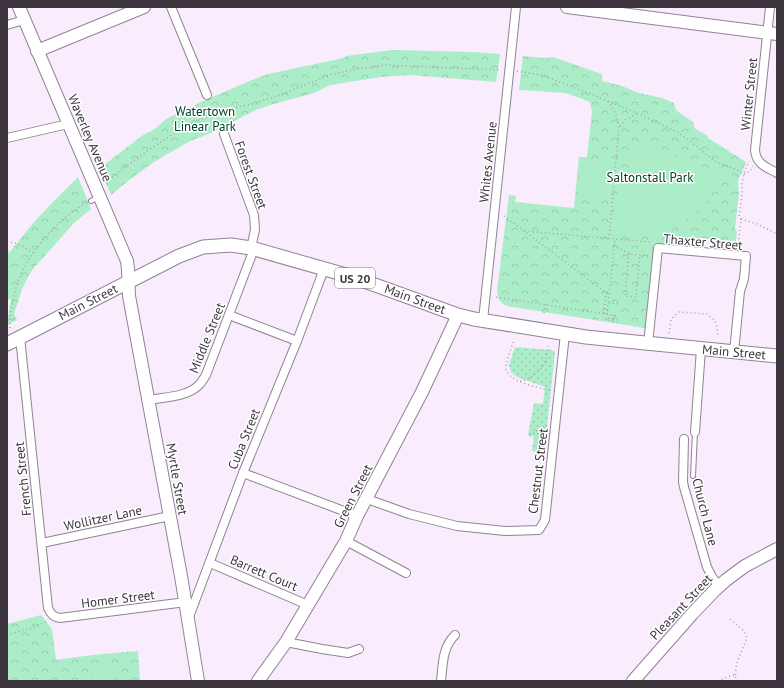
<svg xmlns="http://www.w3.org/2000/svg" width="784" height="688" font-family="'PT Sans',sans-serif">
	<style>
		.grass { fill: url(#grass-dots) }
		.park { fill: url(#park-crowns) }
		.pitch { fill: #abedc8 }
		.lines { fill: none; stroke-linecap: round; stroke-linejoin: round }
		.lane-casing { stroke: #918295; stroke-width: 6 }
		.street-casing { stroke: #918295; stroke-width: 10 }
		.secondary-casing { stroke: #918295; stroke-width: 14 }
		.primary-casing { stroke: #918295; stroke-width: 15 }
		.path { stroke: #a99eac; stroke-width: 1.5; stroke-dasharray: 1 3; stroke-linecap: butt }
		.lane { stroke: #fff; stroke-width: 4 }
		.street { stroke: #fff; stroke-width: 8 }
		.secondary { stroke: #fff; stroke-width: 12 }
		.primary { stroke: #fff; stroke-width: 13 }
		.labels { text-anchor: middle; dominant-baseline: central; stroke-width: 3; stroke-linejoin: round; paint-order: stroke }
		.shield { fill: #fff; stroke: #767278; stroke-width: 1 }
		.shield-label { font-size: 12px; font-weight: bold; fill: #3c353e }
		.street-label { font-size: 13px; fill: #3c353e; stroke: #fff }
		.park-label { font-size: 13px; fill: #004127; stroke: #fff }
	</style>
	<defs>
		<pattern id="grass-dots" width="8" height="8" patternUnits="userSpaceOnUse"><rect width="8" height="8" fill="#abedc8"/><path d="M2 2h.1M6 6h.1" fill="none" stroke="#94ccad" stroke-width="1.8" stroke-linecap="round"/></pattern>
		<pattern id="park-crowns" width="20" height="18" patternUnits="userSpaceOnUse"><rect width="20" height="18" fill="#abedc8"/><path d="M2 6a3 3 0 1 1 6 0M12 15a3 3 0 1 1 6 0" fill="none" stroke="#94ccad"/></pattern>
	</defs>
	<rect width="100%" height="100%" fill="#f9ecfd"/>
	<!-- grass -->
	<path class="grass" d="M 515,347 L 552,350 L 555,352 L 544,454 L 532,451 L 534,436 L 528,435 L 534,403 L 543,404 L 545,387 L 517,377 L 511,372 L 509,365 Z"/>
	<!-- park -->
	<g class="park">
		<path d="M 392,50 L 473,52 L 500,54 L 496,82 L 410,75 L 381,77 L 330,85 L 314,93 L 270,105 L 256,110 L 211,133 L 190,141 L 154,162 L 128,181 L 111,195 L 100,168 L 143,135 L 155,129 L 166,119 L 201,102 L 252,80 L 268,74 L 344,58 L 346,56 Z"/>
		<path d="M 523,56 L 545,58 L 553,57 L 602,74 L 602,81 L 622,86 L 639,93 L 662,98 L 674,103 L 676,110 L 694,123 L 694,128 L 708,136 L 708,138 L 746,162 L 738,181 L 739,194 L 735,228 L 737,232 L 736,241 L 699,238 L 698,247 L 654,244 L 645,328 L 507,306 C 500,303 498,299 497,291 L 509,195 L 516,196 L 515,202 L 574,208 L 579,157 L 587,157 L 592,111 L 590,102 L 566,93 L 519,90 Z"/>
		<path d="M 78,177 L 91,209 L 74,223 L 33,269 L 29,275 L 22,289 L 14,314 L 17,320 L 7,325 L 11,299 L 7,299 L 7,245 L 9,253 L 34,222 L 48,207 Z"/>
		<path d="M 41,615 L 52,629 L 56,660 L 92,655 L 138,651 L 140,681 L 7,681 L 7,624 Z"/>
	</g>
	<!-- pitch -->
	<g class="pitch">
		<path d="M 644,144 L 723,175 L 719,184 L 707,201 L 688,219 L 668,232 L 659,236 L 612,232 L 615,200 L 636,148 Z"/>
		<path d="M 583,158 L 613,161 L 608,201 L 578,198 Z"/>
		<path d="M 114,668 L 115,681 L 93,681 L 92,671 Z"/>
	</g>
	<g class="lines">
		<defs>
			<g id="lane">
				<path d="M 91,201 L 99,197"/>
				<path d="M 693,476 L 695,432"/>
			</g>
			<g id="street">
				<path d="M 171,7 L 207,95"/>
				<path d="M 770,7 L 755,150 C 756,164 766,167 777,173"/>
				<path d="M 7,25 L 24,20"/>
				<path d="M 224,134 L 254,215 L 255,230 L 251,248"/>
				<path d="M 7,138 L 68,124"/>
				<path d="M 229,315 L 297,341"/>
				<path d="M 483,320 L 516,7"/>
				<path d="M 20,337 L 48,608 C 51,614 53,617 60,618 L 186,602"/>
				<path d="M 648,344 L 658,248 L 746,256 L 744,279 L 740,291 L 734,352"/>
				<path d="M 149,400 C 165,397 187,397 199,385 C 202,382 204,378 206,375 L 254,249"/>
				<path d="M 695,432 L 701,349"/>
				<path d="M 684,439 L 683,482 L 684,487 L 707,567 L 712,577 L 719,586"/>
				<path d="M 243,473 L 357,516"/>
				<path d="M 367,499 L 409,514 L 457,526 L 505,531 L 539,530 L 545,520 L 565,334"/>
				<path d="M 346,541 L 406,573"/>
				<path d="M 42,543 L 170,516"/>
				<path d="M 210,563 L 308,605"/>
				<path d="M 189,617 L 243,473 L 297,341 L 324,269"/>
				<path d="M 286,642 L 322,649 L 348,653 L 359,649"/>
				<path d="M 441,681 C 443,664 442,648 455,635"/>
			</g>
			<g id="secondary">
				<path d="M 19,7 L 127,261 L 128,269 L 129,296 L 181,576 L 198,681"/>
				<path d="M 567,7 L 777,34"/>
				<path d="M 37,51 L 144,7"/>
				<path d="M 258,681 L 286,642 L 346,541 L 357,516 L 422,392 L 458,315"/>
				<path d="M 633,681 L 692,614 L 715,590 L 726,580 L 745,566 L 777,549"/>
			</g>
			<path id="primary" d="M 7,344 L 179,256 L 203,247 L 231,245 L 251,248 L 353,277 L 458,315 L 474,319 L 586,337 L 625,341 L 777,356"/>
		</defs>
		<!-- lane casing -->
		<use href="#lane" class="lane-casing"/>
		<!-- street casing -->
		<use href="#street" class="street-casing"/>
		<!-- secondary casing -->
		<use href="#secondary" class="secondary-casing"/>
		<!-- primary casing -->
		<use href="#primary" class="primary-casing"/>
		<!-- path -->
		<g class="path">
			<path d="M 517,71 L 541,75 L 583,91 L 637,113 L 679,133 L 716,162 L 737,170 L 744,174"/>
			<path d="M 608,101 L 617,117 L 619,128 L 609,238"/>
			<path d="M 227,110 C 229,117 235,122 229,128"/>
			<path d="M 620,126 L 625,120 L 637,113"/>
			<path d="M 744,174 L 750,171 L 753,166"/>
			<path d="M 106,183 L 121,170 L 150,149 L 178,131 L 193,123 L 208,116 L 222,111 L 255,103 L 280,95 L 330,75 L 356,69 L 386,65 L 501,70"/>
			<path d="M 504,216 L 609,295"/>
			<path d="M 741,219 L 757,224 L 777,234"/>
			<path d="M 525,231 L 650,242"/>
			<path d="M 7,242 C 17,242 25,247 33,253"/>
			<path d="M 614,245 L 629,254 L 648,256"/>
			<path d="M 738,247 L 741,219 L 739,217 L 742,194 L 742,183 L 744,174 L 745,170 L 749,161"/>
			<path d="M 629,254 L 625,296 L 636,297 L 640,255"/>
			<path d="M 496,297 L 618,316"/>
			<path d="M 609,303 L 620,304"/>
			<path d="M 544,313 L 546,304"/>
			<path d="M 604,313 L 606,293"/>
			<path d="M 607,314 L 615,239"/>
			<path d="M 614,315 L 613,319 L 606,318 L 606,320 L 617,322"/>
			<path d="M 10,328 C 9,310 16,282 25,266 C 37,244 63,215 86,203"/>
			<path d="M 669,333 L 671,320 L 674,316 L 679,312 L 707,314 L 711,317 L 715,321 L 717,327 L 718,337"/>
			<path d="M 513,342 C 511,350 507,359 506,366 C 505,382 537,387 549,390"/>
			<path d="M 520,381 C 531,380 543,369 546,359 C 547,355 547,350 548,346"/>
			<path d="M 530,436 L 535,432 L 547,425"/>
			<path d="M 730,619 L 744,631 L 747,638 L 737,662 L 735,675"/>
			<path d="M 7,635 L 35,627 L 47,621"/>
			<path d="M 718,681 L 727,677 L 735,675 L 737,681"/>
		</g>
		<!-- lane -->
		<use href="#lane" class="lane"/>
		<!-- street -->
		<use href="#street" class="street"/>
		<!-- secondary -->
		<use href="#secondary" class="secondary"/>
		<!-- primary -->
		<use href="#primary" class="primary"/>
	</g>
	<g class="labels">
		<!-- shield labels -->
		<rect class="shield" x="335" y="268" width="40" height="20" rx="3"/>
		<g class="shield-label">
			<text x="355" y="278">US 20</text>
		</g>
		<!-- street labels -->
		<g class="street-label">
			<text transform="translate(749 94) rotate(-84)">Winter Street</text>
			<text transform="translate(90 138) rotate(67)">Waverley Avenue</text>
			<text transform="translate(488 162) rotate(-84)">Whites Avenue</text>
			<text transform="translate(251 175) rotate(70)">Forest Street</text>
			<text transform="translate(703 242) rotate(5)">Thaxter Street</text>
			<text transform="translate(415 299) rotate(20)">Main Street</text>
			<text transform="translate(88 302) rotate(-27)">Main Street</text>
			<text transform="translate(207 338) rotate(-68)">Middle Street</text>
			<text transform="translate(734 352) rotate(5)">Main Street</text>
			<text transform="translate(244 439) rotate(-68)">Cuba Street</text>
			<text transform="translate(538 471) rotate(-83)">Chestnut Street</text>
			<text transform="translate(23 479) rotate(-96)">French Street</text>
			<text transform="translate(177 479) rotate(80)">Myrtle Street</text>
			<text transform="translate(353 496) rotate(-63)">Green Street</text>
			<text transform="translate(705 512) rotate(76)">Church Lane</text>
			<text transform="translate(103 518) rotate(-12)">Wollitzer Lane</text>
			<text transform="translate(264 573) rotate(23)">Barrett Court</text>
			<text transform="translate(118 599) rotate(-7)">Homer Street</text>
			<text transform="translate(681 607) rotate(-47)">Pleasant Street</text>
		</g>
		<!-- park labels -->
		<g class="park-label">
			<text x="205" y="111">Watertown<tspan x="205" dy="15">Linear Park</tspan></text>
			<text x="650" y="177">Saltonstall Park</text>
		</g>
	</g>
	<!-- border -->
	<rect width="784" height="688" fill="none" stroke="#3c353e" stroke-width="16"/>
</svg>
